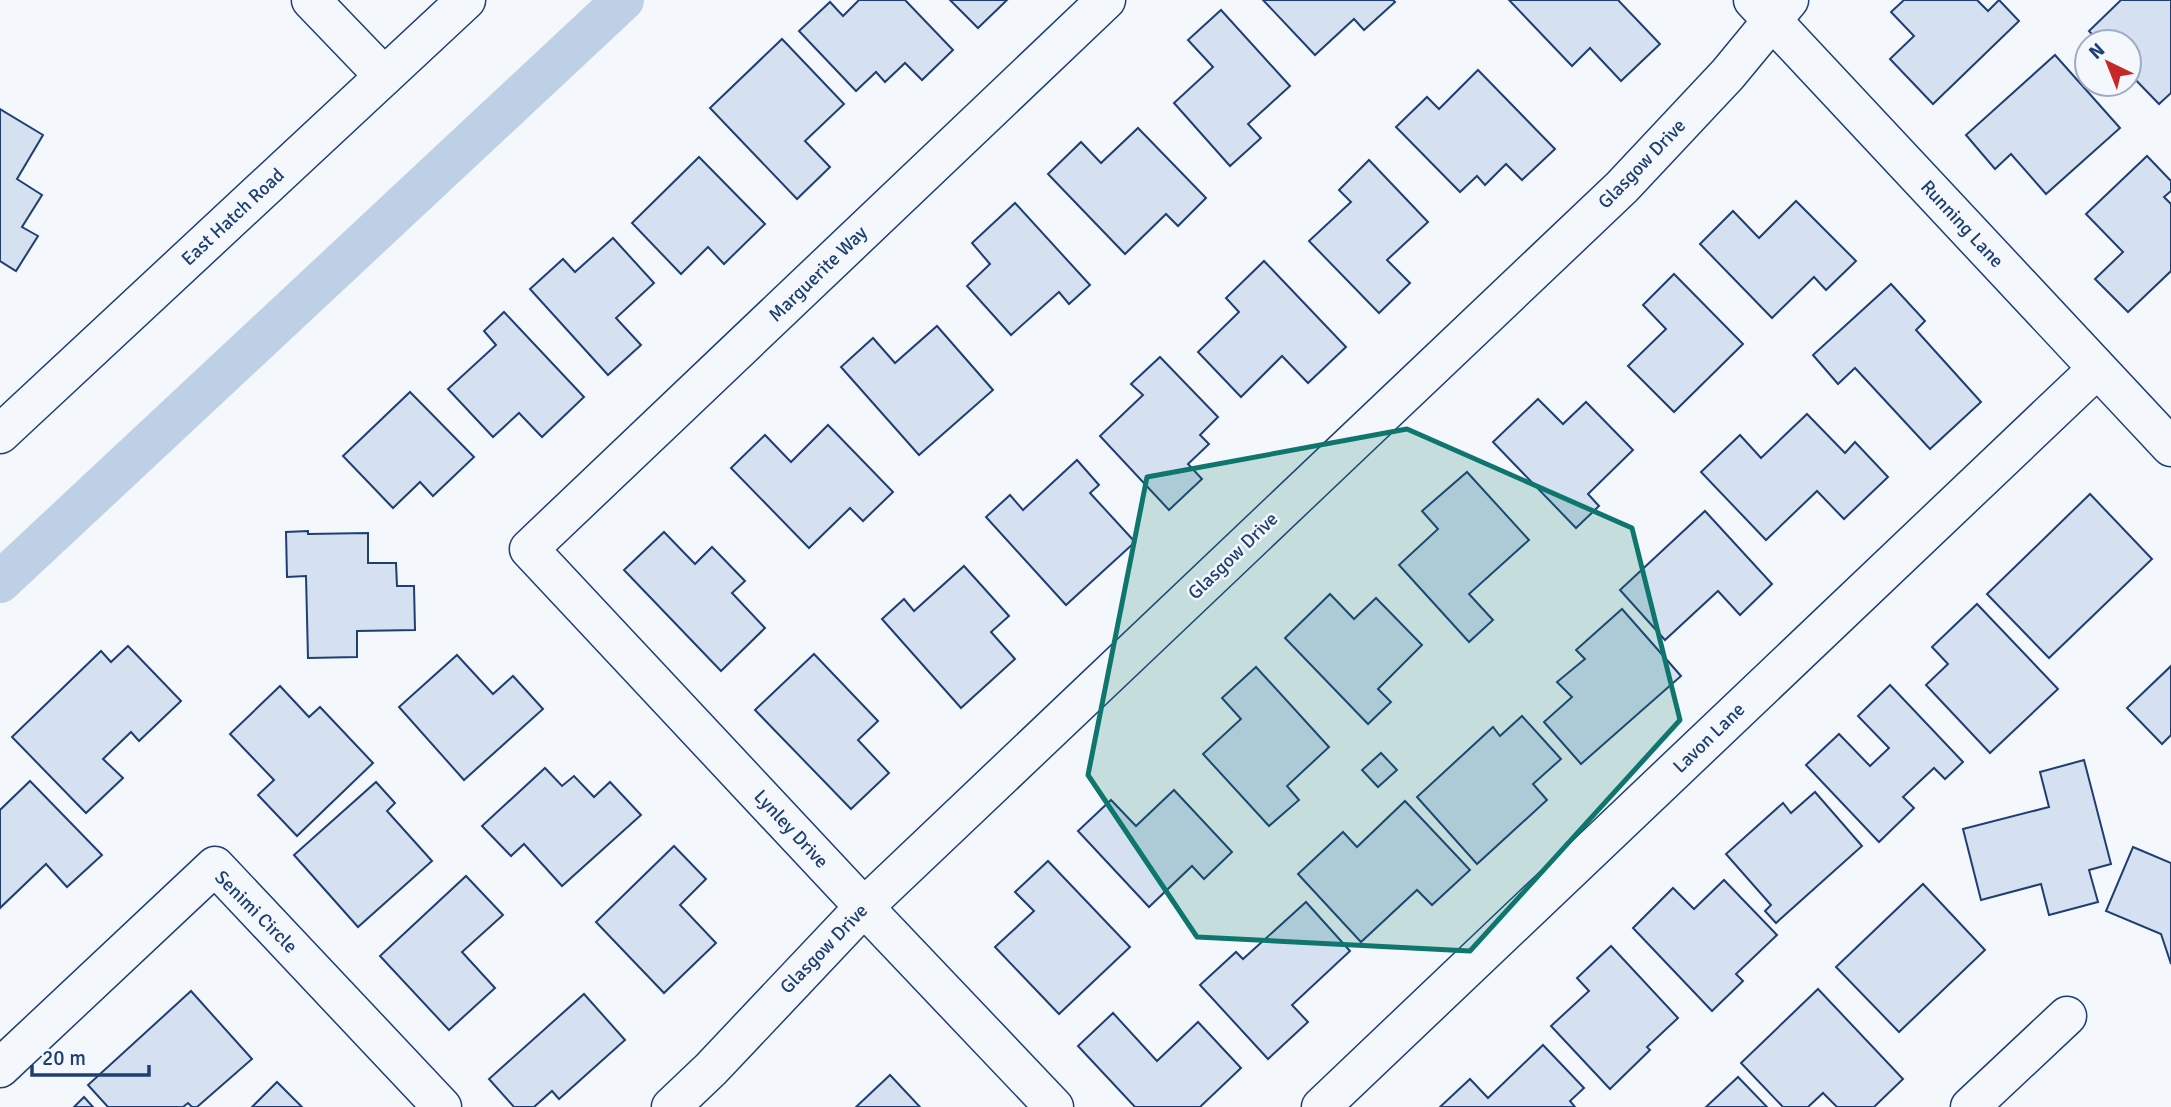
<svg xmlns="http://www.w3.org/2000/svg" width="2171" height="1107" font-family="Signika,sans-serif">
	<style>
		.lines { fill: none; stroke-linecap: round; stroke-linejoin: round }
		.canal { stroke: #bed0e5; stroke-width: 42 }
		.building { fill: #d5e0f0; stroke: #1d3f73; stroke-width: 2 }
		.minor-casing { stroke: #1d3f73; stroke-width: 41 }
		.major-casing { stroke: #1d3f73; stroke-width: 41 }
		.minor { stroke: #f4f7fb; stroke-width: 38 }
		.major { stroke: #f4f7fb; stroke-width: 38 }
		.marked { fill: #0f766e; fill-opacity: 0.2; stroke: #0f766e; stroke-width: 5; stroke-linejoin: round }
		.labels { text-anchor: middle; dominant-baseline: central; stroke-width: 5; stroke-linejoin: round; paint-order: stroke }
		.street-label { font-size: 19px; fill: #1d3f73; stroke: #f4f7fb }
	</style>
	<rect width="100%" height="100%" fill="#f4f7fb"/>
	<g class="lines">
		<!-- canal -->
		<path class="canal" d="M 0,582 L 623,0"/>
	</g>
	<!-- building -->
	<g class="building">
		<path d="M 859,0 L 905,0 L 953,50 L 922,80 L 905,63 L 885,82 L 876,72 L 856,91 L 799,31 L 830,2 L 843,16 Z"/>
		<path d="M 950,0 L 1007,0 L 978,28 Z"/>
		<path d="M 1263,0 L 1393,0 L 1395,2 L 1364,30 L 1354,19 L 1315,55 Z"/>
		<path d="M 1509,0 L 1618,0 L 1660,44 L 1621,81 L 1590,48 L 1572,66 Z"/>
		<path d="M 1904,0 L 1977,0 L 1988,11 L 1999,0 L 2019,21 L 1933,104 L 1890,59 L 1914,36 L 1891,12 Z"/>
		<path d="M 2121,0 L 2171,0 L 2171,93 L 2159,104 L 2129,73 L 2129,42 L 2099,42 L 2089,31 Z"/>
		<path d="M 1221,10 L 1290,86 L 1248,124 L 1261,138 L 1230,166 L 1174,103 L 1213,67 L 1188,40 Z"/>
		<path d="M 782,39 L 844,104 L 805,141 L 830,167 L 797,199 L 710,108 Z"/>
		<path d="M 2055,55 L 2120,128 L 2046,194 L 2011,154 L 1995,169 L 1966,135 Z"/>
		<path d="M 1478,70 L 1555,149 L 1522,180 L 1506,164 L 1485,185 L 1477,176 L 1460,192 L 1396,127 L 1427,97 L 1439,109 Z"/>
		<path d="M 0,109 L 43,135 L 17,179 L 42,195 L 22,227 L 38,236 L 16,271 L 0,261 Z"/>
		<path d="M 1138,128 L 1206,198 L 1178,226 L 1166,214 L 1125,254 L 1048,174 L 1081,142 L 1101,163 Z"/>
		<path d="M 2147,156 L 2171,181 L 2171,191 L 2164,197 L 2171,204 L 2171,271 L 2128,312 L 2095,279 L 2123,252 L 2086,214 Z"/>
		<path d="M 699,157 L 765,224 L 724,264 L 708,247 L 681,274 L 632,223 Z"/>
		<path d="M 1369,160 L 1428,222 L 1387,260 L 1410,283 L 1379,313 L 1309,241 L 1351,202 L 1339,190 Z"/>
		<path d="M 1796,201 L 1856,261 L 1826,290 L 1814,277 L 1772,318 L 1700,244 L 1733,211 L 1759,238 Z"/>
		<path d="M 1015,203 L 1090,285 L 1069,304 L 1059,292 L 1011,335 L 967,286 L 990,264 L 972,243 Z"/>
		<path d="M 613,238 L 654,283 L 616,318 L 641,345 L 608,375 L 530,289 L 563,259 L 575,272 Z"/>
		<path d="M 1264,261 L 1346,347 L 1308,383 L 1282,356 L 1241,397 L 1198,352 L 1239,312 L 1226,298 Z"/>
		<path d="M 1674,274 L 1743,344 L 1674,412 L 1628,366 L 1666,329 L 1643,305 Z"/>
		<path d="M 1891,284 L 1925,321 L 1916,330 L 1981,402 L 1930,449 L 1855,368 L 1838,384 L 1813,355 Z"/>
		<path d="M 504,312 L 584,397 L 542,437 L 519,413 L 493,437 L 448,389 L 496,345 L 484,331 Z"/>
		<path d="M 937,326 L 993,390 L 919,455 L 841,367 L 873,338 L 895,363 Z"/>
		<path d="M 1160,357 L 1218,417 L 1200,435 L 1209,444 L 1188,464 L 1202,479 L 1169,510 L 1100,436 L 1143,395 L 1131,384 Z"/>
		<path d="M 410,392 L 474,457 L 433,496 L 420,482 L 393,508 L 343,456 Z"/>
		<path d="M 1538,399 L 1563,424 L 1586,402 L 1633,450 L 1588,494 L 1599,506 L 1576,528 L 1493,442 Z"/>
		<path d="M 1807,414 L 1845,453 L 1855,442 L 1888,477 L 1844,519 L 1817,491 L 1766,540 L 1701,472 L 1740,435 L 1761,458 Z"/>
		<path d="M 828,425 L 893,492 L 863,521 L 850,508 L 809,548 L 731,468 L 765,435 L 791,462 Z"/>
		<path d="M 1077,460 L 1099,485 L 1090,493 L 1135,542 L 1066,605 L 986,517 L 1010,495 L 1023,510 Z"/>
		<path d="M 1467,472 L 1529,540 L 1469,594 L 1493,620 L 1469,642 L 1399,565 L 1438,529 L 1422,511 Z"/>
		<path d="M 2090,494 L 2152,559 L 2049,658 L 1987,594 Z"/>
		<path d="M 1705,511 L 1772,584 L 1740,615 L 1718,591 L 1665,640 L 1620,590 Z"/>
		<path d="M 308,531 L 308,534 L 368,533 L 368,563 L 396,563 L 397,586 L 414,586 L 415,630 L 357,631 L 357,657 L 308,658 L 306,576 L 287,577 L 286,532 Z"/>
		<path d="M 664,532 L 695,564 L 712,547 L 745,581 L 732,593 L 765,628 L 721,671 L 624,570 Z"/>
		<path d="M 964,566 L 1009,616 L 991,632 L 1015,659 L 961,708 L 882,619 L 904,599 L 914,611 Z"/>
		<path d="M 1330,594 L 1354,619 L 1376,598 L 1422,645 L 1378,689 L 1391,702 L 1368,724 L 1285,638 Z"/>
		<path d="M 1977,604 L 2058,689 L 1990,753 L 1926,685 L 1948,664 L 1932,647 Z"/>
		<path d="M 1622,609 L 1681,676 L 1581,764 L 1544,722 L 1572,697 L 1557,682 L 1585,659 L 1576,650 Z"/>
		<path d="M 128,646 L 181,701 L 139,741 L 131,732 L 103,759 L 123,778 L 86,813 L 12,737 L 101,651 L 111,662 Z"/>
		<path d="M 814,654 L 878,721 L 858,740 L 889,773 L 851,809 L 755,710 Z"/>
		<path d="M 457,655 L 493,694 L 513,676 L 543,709 L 464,780 L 399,707 Z"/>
		<path d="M 2171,666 L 2171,735 L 2162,744 L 2127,708 Z"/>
		<path d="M 1256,667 L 1329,747 L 1287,786 L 1299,800 L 1269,826 L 1203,754 L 1241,719 L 1222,698 Z"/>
		<path d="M 1890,685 L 1963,762 L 1945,779 L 1934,768 L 1903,797 L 1914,808 L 1879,842 L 1806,765 L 1839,734 L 1870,766 L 1889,748 L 1858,716 Z"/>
		<path d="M 280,686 L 309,717 L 320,707 L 373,763 L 297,836 L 258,795 L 274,780 L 230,734 Z"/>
		<path d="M 1522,716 L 1561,759 L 1533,784 L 1547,800 L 1477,864 L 1417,797 L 1493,727 L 1500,736 Z"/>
		<path d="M 1381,753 L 1397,770 L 1378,787 L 1362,770 Z"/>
		<path d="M 2084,760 L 2111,864 L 2089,870 L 2098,902 L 2049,915 L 2041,884 L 1981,900 L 1963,829 L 2049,807 L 2040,772 Z"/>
		<path d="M 545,768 L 562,786 L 574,776 L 594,797 L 610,782 L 641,815 L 562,886 L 524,844 L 511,856 L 482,826 Z"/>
		<path d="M 30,781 L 102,855 L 67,887 L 46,864 L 0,908 L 0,810 Z"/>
		<path d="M 376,782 L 395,803 L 387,811 L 432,861 L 358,927 L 294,855 Z"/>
		<path d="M 1174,790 L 1232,852 L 1204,879 L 1192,866 L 1149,907 L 1078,831 L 1111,800 L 1136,826 Z"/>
		<path d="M 1815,792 L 1862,846 L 1776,923 L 1765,911 L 1771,905 L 1726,854 L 1783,803 L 1791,813 Z"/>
		<path d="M 1405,801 L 1470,870 L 1432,905 L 1417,890 L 1361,942 L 1298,874 L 1343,832 L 1357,847 Z"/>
		<path d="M 674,846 L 706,879 L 680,905 L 716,943 L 664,993 L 596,922 Z"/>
		<path d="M 2133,847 L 2171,863 L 2171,964 L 2161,934 L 2106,911 Z"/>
		<path d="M 1048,861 L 1130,947 L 1059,1014 L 995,947 L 1034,911 L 1015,892 Z"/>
		<path d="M 466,876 L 503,915 L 462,952 L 495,988 L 449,1030 L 380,956 Z"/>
		<path d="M 1724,880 L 1777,935 L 1736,974 L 1743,981 L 1712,1011 L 1633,928 L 1673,888 L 1694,909 Z"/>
		<path d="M 1923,884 L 1985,950 L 1899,1032 L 1836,967 Z"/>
		<path d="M 1306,902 L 1350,951 L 1292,1005 L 1308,1022 L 1268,1059 L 1200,985 L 1236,952 L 1243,959 Z"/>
		<path d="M 1611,946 L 1678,1018 L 1647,1047 L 1650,1050 L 1610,1089 L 1551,1026 L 1589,991 L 1577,978 Z"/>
		<path d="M 1818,989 L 1903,1079 L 1874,1107 L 1837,1107 L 1823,1093 L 1808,1107 L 1783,1107 L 1741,1063 Z"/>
		<path d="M 191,991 L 252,1059 L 197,1107 L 192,1107 L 188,1103 L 183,1107 L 108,1107 L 88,1085 Z"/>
		<path d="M 584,994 L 625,1040 L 559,1099 L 552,1091 L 534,1107 L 514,1107 L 489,1079 Z"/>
		<path d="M 1113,1013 L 1157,1061 L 1198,1022 L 1241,1068 L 1200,1107 L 1135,1107 L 1078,1046 Z"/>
		<path d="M 1543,1045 L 1584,1088 L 1570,1101 L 1575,1107 L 1440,1107 L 1470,1079 L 1488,1098 Z"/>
		<path d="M 890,1075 L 920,1107 L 856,1107 Z"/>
		<path d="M 1738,1077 L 1767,1107 L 1706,1107 Z"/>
		<path d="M 277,1082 L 302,1107 L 252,1107 Z"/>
		<path d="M 84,1097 L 93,1107 L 74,1107 Z"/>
	</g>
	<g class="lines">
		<defs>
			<g id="minor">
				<path d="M 311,0 L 384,76"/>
				<path d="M 1753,0 L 2171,447"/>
				<path d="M 0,1068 L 215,866 L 442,1107"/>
				<path d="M 671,1107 L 711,1069 L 864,907 L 1622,187 L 1728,74 L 1789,0"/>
				<path d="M 1054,1107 L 864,907 L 529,549 L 1106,0"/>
				<path d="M 1321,1107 L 2097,369"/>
				<path d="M 1970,1107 L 2067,1016"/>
			</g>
			<path id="major" d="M 0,434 L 466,0"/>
		</defs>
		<!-- minor casing -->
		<use href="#minor" class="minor-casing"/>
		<!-- major casing -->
		<use href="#major" class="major-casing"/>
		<!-- minor -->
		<use href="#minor" class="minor"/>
		<!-- major -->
		<use href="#major" class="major"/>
	</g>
	<!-- marked area -->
	<path class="marked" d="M 1407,429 L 1632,528 L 1680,720 L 1470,951 L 1197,937 L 1088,775 L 1147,477 Z"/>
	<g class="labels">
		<!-- street labels -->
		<g class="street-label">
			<text transform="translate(1642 164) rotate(-46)">Glasgow Drive</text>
			<text transform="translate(233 217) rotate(-43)">East Hatch Road</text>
			<text transform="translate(1962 224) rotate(47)">Running Lane</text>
			<text transform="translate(818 274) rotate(-44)">Marguerite Way</text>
			<text transform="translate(1233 556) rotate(-44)">Glasgow Drive</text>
			<text transform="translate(1709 738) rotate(-44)">Lavon Lane</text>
			<text transform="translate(791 829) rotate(47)">Lynley Drive</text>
			<text transform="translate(256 912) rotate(45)">Senimi Circle</text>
			<text transform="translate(824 949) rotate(-46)">Glasgow Drive</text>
		</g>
	</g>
	<!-- north arrow -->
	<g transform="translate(2108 63) rotate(317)"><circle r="33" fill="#f4f7fb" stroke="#9eadc5" stroke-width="2"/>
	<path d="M0-5L12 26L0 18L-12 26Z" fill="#c62828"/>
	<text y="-10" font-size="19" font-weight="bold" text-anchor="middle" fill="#1d3f73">N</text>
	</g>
	<!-- scale -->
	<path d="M32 1065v10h117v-10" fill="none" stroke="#1d3f73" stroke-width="3.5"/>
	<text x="42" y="1065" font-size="21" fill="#1d3f73" stroke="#f4f7fb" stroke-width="5" paint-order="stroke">20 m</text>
</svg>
